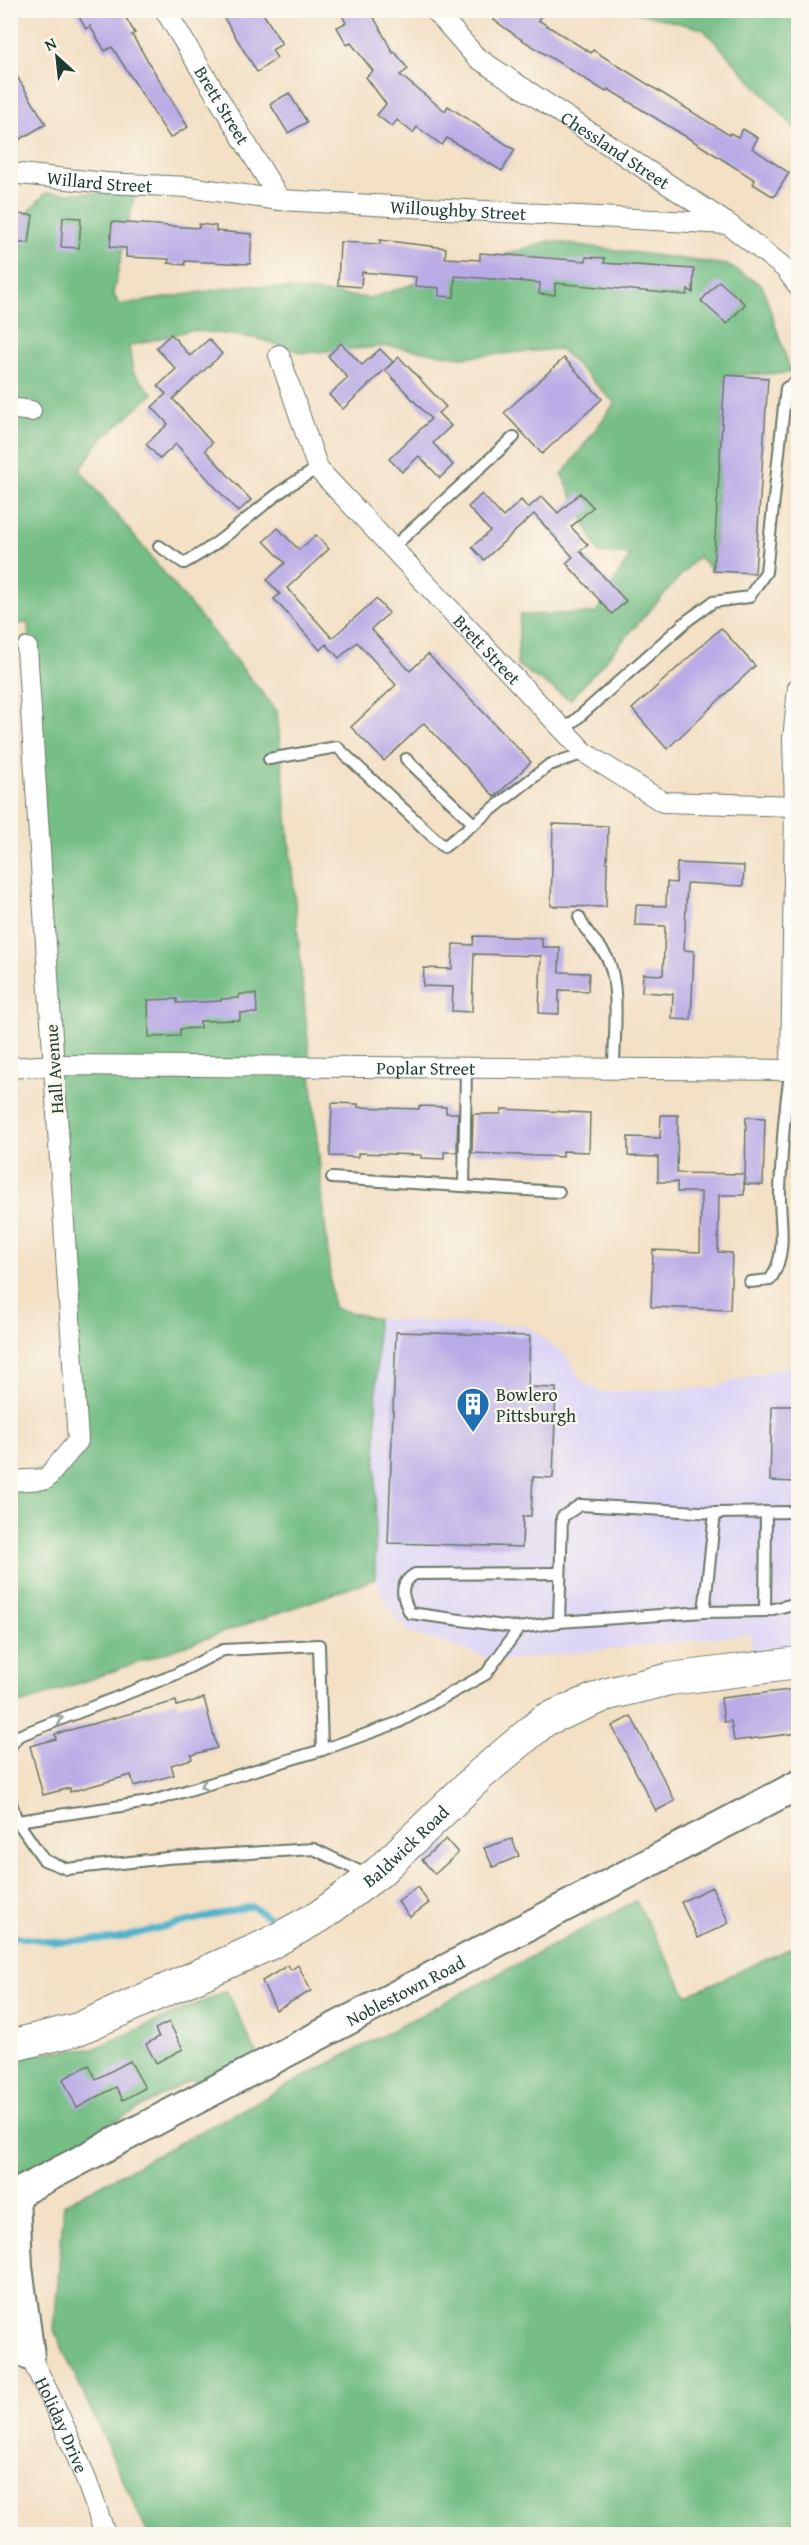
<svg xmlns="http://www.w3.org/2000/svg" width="809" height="2545" font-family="'Gentium Book Plus',serif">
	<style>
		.built { fill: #ddd5f6 }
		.forest { fill: #74be85; stroke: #4a7e5c; stroke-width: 1.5 }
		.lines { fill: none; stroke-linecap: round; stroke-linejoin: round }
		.stream { stroke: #4db1cc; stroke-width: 6 }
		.building { fill: #b9abe6 }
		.lane-casing { stroke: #697667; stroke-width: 14 }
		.street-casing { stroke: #697667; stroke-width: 22 }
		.secondary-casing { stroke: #697667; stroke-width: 32 }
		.primary-casing { stroke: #697667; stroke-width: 34 }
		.lane { stroke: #fff; stroke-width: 10 }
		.street { stroke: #fff; stroke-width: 20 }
		.secondary { stroke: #fff; stroke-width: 28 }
		.primary { stroke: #fff; stroke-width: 32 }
		.oneway { stroke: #8f9e9a }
		.labels { text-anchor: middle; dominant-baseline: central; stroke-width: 4.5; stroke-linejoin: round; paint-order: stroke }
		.street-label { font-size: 18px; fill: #1f3d34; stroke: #fbf7ec }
		.poi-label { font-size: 18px; fill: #1f3d34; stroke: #fbf7ec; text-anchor: start }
	</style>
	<rect width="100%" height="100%" fill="#fbf7ec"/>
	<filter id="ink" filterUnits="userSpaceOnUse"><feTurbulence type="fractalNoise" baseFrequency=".0167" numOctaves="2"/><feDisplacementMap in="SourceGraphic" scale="12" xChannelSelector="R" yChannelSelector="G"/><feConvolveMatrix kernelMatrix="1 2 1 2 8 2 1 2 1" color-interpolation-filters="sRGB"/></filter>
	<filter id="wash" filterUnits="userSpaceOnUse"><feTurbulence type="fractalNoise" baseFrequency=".008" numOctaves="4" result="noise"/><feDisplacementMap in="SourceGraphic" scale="24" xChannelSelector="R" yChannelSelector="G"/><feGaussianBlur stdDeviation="1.35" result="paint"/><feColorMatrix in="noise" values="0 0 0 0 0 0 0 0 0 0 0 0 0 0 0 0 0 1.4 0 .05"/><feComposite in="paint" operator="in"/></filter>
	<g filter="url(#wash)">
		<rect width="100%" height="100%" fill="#f3e0c5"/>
		<!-- built -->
		<path class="built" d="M 377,1319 L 527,1326 L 566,1355 L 583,1382 L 601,1392 L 710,1388 L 798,1363 L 798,1663 L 752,1669 L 751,1634 L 498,1661 L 409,1632 L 388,1608 L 375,1579 Z"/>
		<!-- forest -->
		<g class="forest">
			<path d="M 630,11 L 798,11 L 798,131 L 703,29 Z"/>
			<path d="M 46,193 L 135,193 L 113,294 L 120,305 L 247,285 L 370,298 L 549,241 L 727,265 L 762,285 L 791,373 L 725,375 L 713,571 L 698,556 L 570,700 L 517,665 L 520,615 L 596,613 L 630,555 L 599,553 L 562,475 L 615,403 L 560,349 L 461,357 L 389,346 L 304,353 L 256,338 L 191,330 L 129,346 L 133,372 L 153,394 L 97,444 L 80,470 L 277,711 L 333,1308 L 377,1319 L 375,1579 L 11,1707 L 11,1472 L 56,1469 L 76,1429 L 28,623 L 11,625 L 10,231 Z"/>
			<path d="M 636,1901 L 687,1995 L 798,1945 L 798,2534 L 148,2534 L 54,2330 L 64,2204 Z"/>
			<path d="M 227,1991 L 259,2059 L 248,2089 L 190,2080 L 11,2180 L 11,2054 L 93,2049 Z"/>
		</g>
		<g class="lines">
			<!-- stream -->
			<path class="stream" d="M 10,1936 L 56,1942 L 115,1939 L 252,1906 L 273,1920"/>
		</g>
		<g id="blocks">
			<!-- building -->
			<g class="building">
				<path d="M 75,10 L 121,10 L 135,33 L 132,35 L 188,127 L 170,138 L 112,47 L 105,51 L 90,26 L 86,29 Z"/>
				<path d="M 222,10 L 261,10 L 282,44 L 272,50 L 277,58 L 257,72 L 224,18 L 226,17 Z"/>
				<path d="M 339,10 L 370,10 L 393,53 L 395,52 L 408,69 L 400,75 L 445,111 L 448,106 L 515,150 L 502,171 L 447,138 L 442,145 L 417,127 L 413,133 L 397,120 L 392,127 L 377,115 L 386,104 L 366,77 L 373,71 L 351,43 L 347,45 L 337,27 L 346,23 Z"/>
				<path d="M 500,10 L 545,10 L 538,20 L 591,53 L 593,50 L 729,135 L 730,133 L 738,137 L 743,129 L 758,138 L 752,148 L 789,173 L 774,197 L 753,184 L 755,180 L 698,144 L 608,89 L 606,92 L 519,38 L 494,20 Z"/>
				<path d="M 10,65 L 46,124 L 17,141 L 10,130 Z"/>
				<path d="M 289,93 L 307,122 L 288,133 L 270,104 Z"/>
				<path d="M 10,214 L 33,215 L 29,243 L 10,243 Z"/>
				<path d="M 63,217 L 81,218 L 79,248 L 61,247 Z"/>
				<path d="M 112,222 L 199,228 L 199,224 L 216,226 L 216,231 L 252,234 L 250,264 L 185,261 L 185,265 L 168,263 L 169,259 L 126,257 L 126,248 L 110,247 Z"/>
				<path d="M 380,240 L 446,248 L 445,258 L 480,260 L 480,253 L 586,261 L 586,257 L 605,258 L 604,263 L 694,269 L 693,293 L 688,289 L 687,295 L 555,283 L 555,295 L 539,294 L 540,283 L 455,276 L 454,297 L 439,296 L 439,288 L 415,286 L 416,277 L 362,272 L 361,287 L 338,285 L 340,242 L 380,244 Z"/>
				<path d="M 719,281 L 745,304 L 727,324 L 701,301 Z"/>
				<path d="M 171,334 L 190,356 L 209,339 L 222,354 L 173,399 L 212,443 L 205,450 L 251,500 L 238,512 L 176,444 L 160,459 L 146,444 L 168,424 L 152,407 L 166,394 L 158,386 L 176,369 L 156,348 Z"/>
				<path d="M 341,343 L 362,365 L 380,349 L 393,362 L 343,409 L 329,395 L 348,378 L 328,356 Z"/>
				<path d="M 399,357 L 446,407 L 438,413 L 451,426 L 433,443 L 453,465 L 440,478 L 419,456 L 402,472 L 389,459 L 431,419 L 385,370 Z"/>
				<path d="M 564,358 L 602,399 L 542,454 L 504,413 Z"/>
				<path d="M 725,375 L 768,378 L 755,573 L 713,571 Z"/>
				<path d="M 580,493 L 593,507 L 571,527 L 588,545 L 580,551 L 626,601 L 612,614 L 566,563 L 573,557 L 534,514 L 484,560 L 472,547 L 490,531 L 468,507 L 482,494 L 503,517 L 521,500 L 528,508 L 542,496 L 558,513 Z"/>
				<path d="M 278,528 L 299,550 L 316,535 L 329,549 L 287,588 L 332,638 L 376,599 L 389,613 L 371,629 L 410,671 L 428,654 L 531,762 L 495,797 L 424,723 L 384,761 L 351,727 L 396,685 L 357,642 L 339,658 L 326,644 L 320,650 L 274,599 L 280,594 L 267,580 L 285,563 L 264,541 Z"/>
				<path d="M 721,628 L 755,666 L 667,749 L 632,709 Z"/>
				<path d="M 553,824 L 608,826 L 606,907 L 551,906 Z"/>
				<path d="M 677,863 L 744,866 L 743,886 L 687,883 L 684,950 L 694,951 L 691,1020 L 672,1019 L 673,994 L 642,992 L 643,974 L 663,975 L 665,926 L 635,925 L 636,905 L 666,906 L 667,882 L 676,883 Z"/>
				<path d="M 474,936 L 542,938 L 542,947 L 560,947 L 559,972 L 589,973 L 588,991 L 559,990 L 559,1014 L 539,1013 L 541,956 L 474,954 L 472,1012 L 452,1011 L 453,987 L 423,986 L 424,968 L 452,969 L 453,944 L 473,945 Z"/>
				<path d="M 240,994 L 256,994 L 257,1013 L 240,1013 L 240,1020 L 200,1021 L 200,1028 L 180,1029 L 180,1036 L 149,1037 L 148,1000 L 177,999 L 177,1003 L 221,1001 L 221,999 L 239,998 Z"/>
				<path d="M 332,1103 L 358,1104 L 358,1107 L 419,1109 L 419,1106 L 446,1107 L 446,1113 L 458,1113 L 457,1152 L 444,1152 L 444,1159 L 421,1158 L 421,1155 L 358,1153 L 358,1157 L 330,1156 Z"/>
				<path d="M 502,1109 L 590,1113 L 589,1152 L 563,1151 L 563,1157 L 472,1153 L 473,1114 L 501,1114 Z"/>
				<path d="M 661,1115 L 678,1115 L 677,1173 L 744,1174 L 744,1195 L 719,1195 L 718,1252 L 732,1253 L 730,1310 L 651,1307 L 653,1250 L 700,1252 L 701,1192 L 677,1192 L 677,1182 L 658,1182 L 658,1157 L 628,1156 L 628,1137 L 660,1138 Z"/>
				<path d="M 746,1117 L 765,1118 L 763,1185 L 745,1184 Z"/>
				<path d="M 396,1332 L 530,1336 L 528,1387 L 556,1388 L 553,1478 L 533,1477 L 531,1516 L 523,1516 L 522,1547 L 388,1543 Z"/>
				<path d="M 772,1406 L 798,1406 L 798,1482 L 770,1481 Z"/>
				<path d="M 798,1689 L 798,1733 L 734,1741 L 731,1721 L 724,1722 L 721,1698 Z"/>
				<path d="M 204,1698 L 217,1748 L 191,1755 L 192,1759 L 171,1765 L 174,1775 L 134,1786 L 131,1775 L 70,1792 L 70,1788 L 43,1795 L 30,1746 L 56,1739 L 55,1734 L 176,1701 L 177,1706 Z"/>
				<path d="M 631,1716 L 675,1801 L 656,1811 L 612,1726 Z"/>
				<path d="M 446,1839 L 458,1853 L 435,1874 L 422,1860 Z"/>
				<path d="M 512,1839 L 519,1856 L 493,1867 L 484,1848 Z"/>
				<path d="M 417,1887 L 429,1903 L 410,1917 L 398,1902 Z"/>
				<path d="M 712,1887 L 729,1923 L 698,1938 L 681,1902 Z"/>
				<path d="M 288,1965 L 291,1970 L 298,1965 L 311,1991 L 276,2010 L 262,1981 Z"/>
				<path d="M 169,2022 L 183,2049 L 156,2063 L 146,2044 L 159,2037 L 155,2029 Z"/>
				<path d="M 130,2061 L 145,2088 L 123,2100 L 116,2087 L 77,2108 L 63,2079 L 89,2065 L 96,2079 Z"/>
			</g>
		</g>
	</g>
	<g filter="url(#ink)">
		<use href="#blocks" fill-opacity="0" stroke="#697667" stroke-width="1.5"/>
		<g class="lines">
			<defs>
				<g id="lane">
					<path d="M 159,546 L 184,563 C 233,538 268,493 318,469"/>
					<path d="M 392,548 L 514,437"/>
					<path d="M 563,731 L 688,620 L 713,602 L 749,597 L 766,572 L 786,388 L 798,381"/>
					<path d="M 269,759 L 337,747 L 444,847 L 549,765 L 585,753"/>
					<path d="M 406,759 L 474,824"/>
					<path d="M 579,917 C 587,937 603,946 609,962 C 620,989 614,1038 614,1068"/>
					<path d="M 332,1178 L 559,1192"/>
					<path d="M 464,1186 L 466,1067"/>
					<path d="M 750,1282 L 770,1280 C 789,1252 779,1221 780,1190 C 782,1149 784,1110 791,1069"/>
					<path d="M 766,1512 L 765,1611 L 798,1603"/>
					<path d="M 704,1612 L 765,1611"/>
					<path d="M 559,1622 L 562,1517 L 580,1505 L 715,1513"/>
					<path d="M 519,1628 L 410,1613 C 402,1597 398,1584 415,1574 L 560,1573"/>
					<path d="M 10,1747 L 18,1736 L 174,1675 L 223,1650 L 319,1645 L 322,1750 L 149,1802 L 17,1821 L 10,1800"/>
					<path d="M 322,1750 L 397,1723 L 486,1674 L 519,1628 L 559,1622 L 704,1612 L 715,1513 L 798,1512"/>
					<path d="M 17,1821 L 44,1860 L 67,1869 L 167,1858 L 314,1849 L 369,1876"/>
					<path d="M 10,2528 L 14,2534"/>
				</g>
				<g id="street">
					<path id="s1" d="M 165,10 L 280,200"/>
					<path id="s2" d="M 435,10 L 476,57 L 728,224 L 786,269 L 798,286"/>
					<path id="s3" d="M 10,173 L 106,183 L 188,187 L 280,200 L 728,224"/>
					<path id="s4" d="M 279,355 L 318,469 L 585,753 L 663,802 L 795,806"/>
					<path d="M 10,408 L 31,411"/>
					<path id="s5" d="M 10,1068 L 53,1065 L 798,1070"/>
					<path d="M 791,1069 L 795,806 L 793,740 L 798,688"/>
					<path d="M 10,1481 L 46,1479 L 78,1441 L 27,648"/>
					<path id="s6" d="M 10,2320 C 48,2387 82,2461 105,2534"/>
				</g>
				<g id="secondary">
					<path d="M 15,2195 L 18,2267 L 30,2356"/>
					<path id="s7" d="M 10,2197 L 798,1785"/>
				</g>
				<g id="primary">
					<path id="s8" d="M 10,2046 L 78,2029 L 267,1945 L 320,1916 L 379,1872 L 481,1774 L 545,1720 L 608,1694 L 670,1679 L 798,1663"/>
				</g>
			</defs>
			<!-- lane casing -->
			<use href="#lane" class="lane-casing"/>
			<!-- street casing -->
			<use href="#street" class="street-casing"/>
			<!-- secondary casing -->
			<use href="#secondary" class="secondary-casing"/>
			<!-- primary casing -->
			<use href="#primary" class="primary-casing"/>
			<!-- lane -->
			<use href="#lane" class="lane"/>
			<!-- street -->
			<use href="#street" class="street"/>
			<!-- secondary -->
			<use href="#secondary" class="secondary"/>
			<!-- primary -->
			<use href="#primary" class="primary"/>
		</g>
		<!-- one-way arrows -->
		<defs><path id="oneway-chevron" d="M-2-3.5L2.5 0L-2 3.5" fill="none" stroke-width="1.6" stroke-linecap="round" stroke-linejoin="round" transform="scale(1.5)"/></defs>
		<g class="oneway">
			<use href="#oneway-chevron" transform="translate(59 1719) rotate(-21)"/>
			<use href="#oneway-chevron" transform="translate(204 1786) rotate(163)"/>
		</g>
	</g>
	<!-- icons -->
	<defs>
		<symbol id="building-pin" viewBox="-11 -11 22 30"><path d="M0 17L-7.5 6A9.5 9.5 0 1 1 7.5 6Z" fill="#1f6fb2" stroke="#fbf7ec"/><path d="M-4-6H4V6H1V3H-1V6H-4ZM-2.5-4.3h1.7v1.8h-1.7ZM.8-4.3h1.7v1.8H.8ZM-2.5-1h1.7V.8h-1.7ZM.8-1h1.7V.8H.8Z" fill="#fff"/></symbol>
	</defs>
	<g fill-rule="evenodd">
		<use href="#building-pin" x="454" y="1385" width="38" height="52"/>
	</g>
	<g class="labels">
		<!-- street labels -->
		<g class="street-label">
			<text stroke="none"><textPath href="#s1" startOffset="111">Brett Street</textPath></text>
			<text stroke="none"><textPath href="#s2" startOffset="230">Chessland Street</textPath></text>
			<text stroke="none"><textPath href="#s3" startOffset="90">Willard Street</textPath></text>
			<text stroke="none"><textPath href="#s3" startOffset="450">Willoughby Street</textPath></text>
			<text stroke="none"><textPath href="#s4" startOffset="368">Brett Street</textPath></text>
			<text stroke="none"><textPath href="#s5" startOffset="416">Poplar Street</textPath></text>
			<text transform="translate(54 1069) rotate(-94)">Hall Avenue</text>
			<text stroke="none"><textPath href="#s8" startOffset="448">Baldwick Road</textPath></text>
			<text stroke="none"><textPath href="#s7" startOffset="446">Noblestown Road</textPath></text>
			<text stroke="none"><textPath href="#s6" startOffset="117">Holiday Drive</textPath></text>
		</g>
		<!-- poi labels -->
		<g class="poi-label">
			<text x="496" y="1394">Bowlero<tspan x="496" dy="21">Pittsburgh</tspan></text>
		</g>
	</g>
	<!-- margin -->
	<rect width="809" height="2545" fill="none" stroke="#fbf7ec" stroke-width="36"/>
	<!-- north arrow -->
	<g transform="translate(57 57) rotate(333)" stroke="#fbf7ec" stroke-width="4.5" paint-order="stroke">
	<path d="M0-4.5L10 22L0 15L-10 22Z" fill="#1f3d34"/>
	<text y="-9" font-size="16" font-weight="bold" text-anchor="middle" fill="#1f3d34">N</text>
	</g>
</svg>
